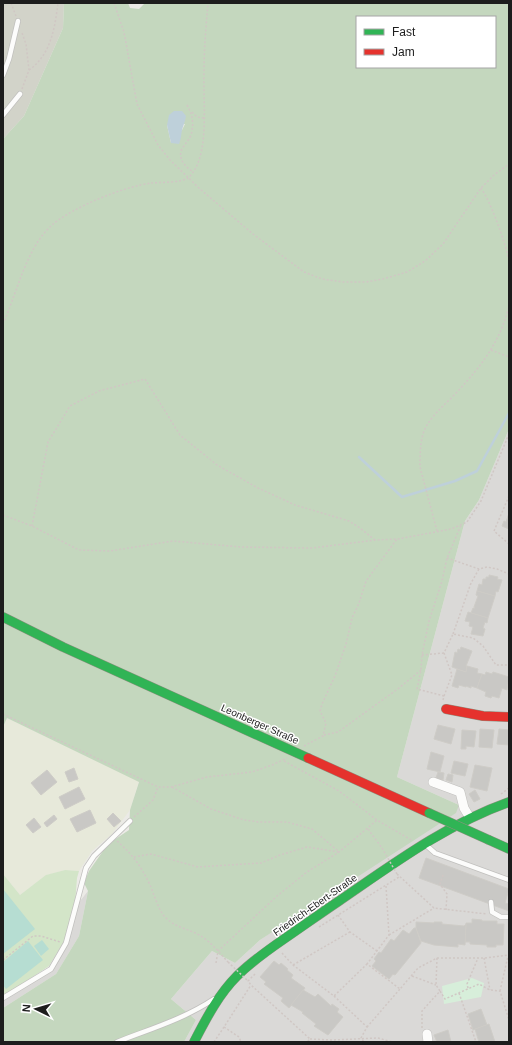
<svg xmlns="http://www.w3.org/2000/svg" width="512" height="1045" font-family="Helvetica,sans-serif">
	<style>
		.residential { fill: #dad9d7 }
		.construction { fill: #d2d3c9 }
		.farmland { fill: #e7e9da }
		.grass { fill: #d3e5c8 }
		.forest { fill: #c4d7be; fill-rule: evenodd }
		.park { fill: #d7eeda }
		.pitch { fill: #b6ddd2 }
		.water { fill: #bed0da }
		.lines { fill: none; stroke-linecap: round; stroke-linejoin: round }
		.stream { stroke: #bed0da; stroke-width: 2.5 }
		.building { fill: #c9c8c5; stroke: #ceccc7 }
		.lane-casing { stroke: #c1c0be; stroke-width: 6 }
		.street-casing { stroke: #c1c0be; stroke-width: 10 }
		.fast-casing { stroke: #8f9280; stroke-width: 10 }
		.jam-casing { stroke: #8f9280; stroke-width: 10 }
		.path { stroke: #d0c7c4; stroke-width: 1.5; stroke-dasharray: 2 2; stroke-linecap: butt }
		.lane { stroke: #fcfcfb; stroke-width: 4.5 }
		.street { stroke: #fcfcfb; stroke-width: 9 }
		.fast { stroke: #30b455; stroke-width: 9 }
		.jam { stroke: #e5322d; stroke-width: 9 }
		.fast-bridge-casing { stroke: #8f9280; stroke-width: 10; stroke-linecap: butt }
		.path-bridge { stroke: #d0c7c4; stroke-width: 1.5; stroke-dasharray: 2 2; stroke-linecap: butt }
		.fast-bridge { stroke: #30b455; stroke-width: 9 }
		.labels { text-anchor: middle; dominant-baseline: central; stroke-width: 3; stroke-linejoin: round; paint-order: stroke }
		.street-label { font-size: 10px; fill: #1d1d1d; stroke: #fff }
	</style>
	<rect width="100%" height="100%" fill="#ebeae6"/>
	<!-- residential -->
	<g class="residential">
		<path d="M 509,429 L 509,1042 L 184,1042 L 196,1020 L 171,999 L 212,951 L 235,963 L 260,940 L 459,805 L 397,777 L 465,521 L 479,500 Z"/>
		<path d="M 88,891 L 79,936 L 56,974 L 3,1008 L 3,998 L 51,969 L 66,943 L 77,905 Z"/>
	</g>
	<!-- construction -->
	<path class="construction" d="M 3,3 L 64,3 L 63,28 L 24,116 L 3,139 Z"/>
	<!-- farmland -->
	<path class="farmland" d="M 7,718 L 139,781 L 130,810 L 112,834 L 92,851 L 79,871 L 65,870 L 47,875 L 20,895 L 3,874 L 3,727 Z"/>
	<!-- grass -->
	<path class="grass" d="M 65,870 L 79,871 L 77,878 L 75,904 L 68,935 L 49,966 L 4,996 L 3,874 L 20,895 L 46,875 Z"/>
	<!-- forest -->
	<path class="forest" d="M 64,3 L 128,3 L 130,8 L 139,9 L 145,3 L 509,3 L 509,429 L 479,500 L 465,521 L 397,777 L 459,805 L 456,813 L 260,940 L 235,963 L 212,951 L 171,999 L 196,1020 L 184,1042 L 3,1042 L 3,1008 L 56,974 L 79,936 L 88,891 L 84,883 L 89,871 L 108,844 L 129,830 L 130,810 L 139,782 L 7,718 L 3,727 L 3,139 L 24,116 L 63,28 ZM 357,17 L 495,17 L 495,67 L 357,67 ZM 185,124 L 182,130 L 171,143 L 167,125 Z"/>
	<!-- park -->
	<path class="park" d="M 472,978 L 484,983 L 481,997 L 444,1004 L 442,986 Z"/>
	<!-- pitch -->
	<g class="pitch">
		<path d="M 3,889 L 35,929 L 3,954 Z"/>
		<path d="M 42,940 L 49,949 L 41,956 L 34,946 Z"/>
		<path d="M 28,941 L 43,960 L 6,989 L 3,985 L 3,962 Z"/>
	</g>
	<!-- water -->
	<path class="water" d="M 174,111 L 182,111 L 186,116 C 185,122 183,126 182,130 C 181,136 181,139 179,144 L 171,143 L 167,125 L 169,115 Z"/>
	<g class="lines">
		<!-- stream -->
		<path class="stream" d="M 359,457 L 402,497 L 455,481 L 477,471 L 509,413"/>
	</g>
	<!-- building -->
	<g class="building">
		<path d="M 509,513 L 509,529 L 502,526 L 504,521 L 506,522 Z"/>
		<path d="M 489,575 L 498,577 L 497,579 L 502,580 L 498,592 L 496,591 L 495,596 L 477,591 L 479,584 L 482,585 L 483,579 L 486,579 L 486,577 L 489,577 Z"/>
		<path d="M 477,591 L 495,596 L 488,618 L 471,613 L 473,608 L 475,608 L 474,607 L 478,596 L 476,595 Z"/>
		<path d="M 468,612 L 488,618 L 487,623 L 485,622 L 483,628 L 485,629 L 483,636 L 471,634 L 473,627 L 469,626 L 470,622 L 465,621 Z"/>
		<path d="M 461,647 L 472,651 L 466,666 L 467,666 L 466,672 L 452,667 L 455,652 L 457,653 L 458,649 L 460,650 Z"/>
		<path d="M 467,666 L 478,669 L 477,673 L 482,674 L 477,688 L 471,686 L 471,688 L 466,686 L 466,687 L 459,685 L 458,688 L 452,686 L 457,669 L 466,672 Z"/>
		<path d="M 486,672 L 492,674 L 493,672 L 509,677 L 507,690 L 502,688 L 499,698 L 492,696 L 491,698 L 485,696 L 486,692 L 477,688 L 482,674 L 485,675 Z"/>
		<path d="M 438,725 L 455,729 L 451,744 L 434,739 Z"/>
		<path d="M 480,729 L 494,730 L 492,748 L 479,747 Z"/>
		<path d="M 499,729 L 509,730 L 509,745 L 497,744 Z"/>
		<path d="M 462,730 L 476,731 L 474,747 L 466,746 L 466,749 L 461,749 Z"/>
		<path d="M 431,752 L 444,756 L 440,772 L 427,769 Z"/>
		<path d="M 454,761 L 468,764 L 465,776 L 451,773 Z"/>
		<path d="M 475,765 L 492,768 L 487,791 L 470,787 Z"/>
		<path d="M 74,768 L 78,779 L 69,782 L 65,772 Z"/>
		<path d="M 47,770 L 57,782 L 41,795 L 31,783 Z"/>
		<path d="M 438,772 L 444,773 L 443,780 L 436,778 Z"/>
		<path d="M 448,774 L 453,775 L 452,782 L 446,780 Z"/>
		<path d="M 79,787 L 85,799 L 65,809 L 59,797 Z"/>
		<path d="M 475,790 L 480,799 L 474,802 L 469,794 Z"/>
		<path d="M 90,810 L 96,823 L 77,832 L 70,819 Z"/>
		<path d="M 113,813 L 121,821 L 114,827 L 107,819 Z"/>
		<path d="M 54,815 L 57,819 L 47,827 L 44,823 Z"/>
		<path d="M 34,818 L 41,827 L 33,833 L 26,825 Z"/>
		<path d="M 426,858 L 509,889 L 505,903 L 509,904 L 509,911 L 419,878 Z"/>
		<path d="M 472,919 L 482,920 L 482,921 L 497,921 L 497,924 L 504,924 L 503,945 L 496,945 L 496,947 L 487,947 L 487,945 L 470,944 L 470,942 L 465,942 L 466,923 L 472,923 Z"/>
		<path d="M 416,922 L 434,923 L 434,922 L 442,922 L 442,924 L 464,926 L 466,924 L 465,945 L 458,944 L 458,947 L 434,945 L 421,941 L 416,928 Z"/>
		<path d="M 414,928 L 416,928 L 421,943 L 395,975 L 393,974 L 389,979 L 372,966 L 376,961 L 374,959 L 379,952 L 381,953 L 391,939 L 394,941 L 403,930 L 409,934 Z"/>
		<path d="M 274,961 L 279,965 L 281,963 L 288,969 L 287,970 L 293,975 L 291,978 L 305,988 L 289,1008 L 281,1001 L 283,998 L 264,984 L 266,982 L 260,977 Z"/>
		<path d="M 303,990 L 315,997 L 318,994 L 331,1006 L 332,1004 L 339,1009 L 337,1012 L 343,1017 L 328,1035 L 314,1026 L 316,1024 L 302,1013 L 303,1012 L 291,1005 Z"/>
		<path d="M 481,1009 L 487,1025 L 473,1030 L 468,1014 Z"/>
		<path d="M 489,1024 L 495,1042 L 479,1042 L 475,1029 Z"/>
		<path d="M 448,1030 L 451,1042 L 437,1042 L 434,1035 Z"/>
	</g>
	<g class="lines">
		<defs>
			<g id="lane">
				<path d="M 3,75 L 9,59 L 18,21"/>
				<path d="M 3,115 L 20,94"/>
				<path d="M 426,845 L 435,853 L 509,880"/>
				<path d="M 491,902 L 492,912 L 501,917 L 509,917"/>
				<path d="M 3,998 L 51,969 L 66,943 L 86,868 L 94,856 L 130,821"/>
				<path d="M 117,1042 C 150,1029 184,1019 214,999"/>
			</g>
			<g id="street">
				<path d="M 433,782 L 460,792 L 464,808 L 470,818"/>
				<path d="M 427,1034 L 428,1042"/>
			</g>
			<g id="fast">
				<path d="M 3,617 L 63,647 L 308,758"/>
				<path d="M 489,840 L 509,849"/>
				<path d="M 194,1042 C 206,1019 218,995 237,976 C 251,962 268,950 284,939 C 303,926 321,913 339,901 C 393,864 447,824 509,802"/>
			</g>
			<g id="jam">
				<path d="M 446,709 L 483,716 L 509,717"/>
				<path d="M 308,758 L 429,813"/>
			</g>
		</defs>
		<!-- lane casing -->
		<use href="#lane" class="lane-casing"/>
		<!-- street casing -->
		<use href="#street" class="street-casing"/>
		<!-- fast casing -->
		<use href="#fast" class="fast-casing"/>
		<!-- jam casing -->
		<use href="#jam" class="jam-casing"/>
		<!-- path -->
		<g class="path">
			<path d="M 11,3 L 16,16"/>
			<path d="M 114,3 L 124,32 L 137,104 L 158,145 L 170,160 L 200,189 L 253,234 L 304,272 L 322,279 L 343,282 L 366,282 L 383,279 L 407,272 L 425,261 L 443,244 L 481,188 L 494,175 L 509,164"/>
			<path d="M 29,70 C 51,55 55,27 58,3"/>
			<path d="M 22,89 L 29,70 L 26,44 L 22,33"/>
			<path d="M 187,105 C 193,115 194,124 191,135 C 189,140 185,144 182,149 C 177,159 186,167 193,172"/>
			<path d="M 192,112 L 197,117 L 204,118"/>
			<path d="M 481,188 C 490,200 507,246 509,262"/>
			<path d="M 3,324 C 17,293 26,248 52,225 C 73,207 125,186 152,183 C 161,182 180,183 188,178 C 190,177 192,173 194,171 C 209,147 203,101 204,73 C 204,49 206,26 208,3"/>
			<path d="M 491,350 L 509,357"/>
			<path d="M 509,496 L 494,531 L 509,544"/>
			<path d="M 3,515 L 32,526 L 79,550 L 110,551 L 173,541 L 241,547 L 312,548 L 375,540 L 398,539 L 451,529 L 467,522 L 481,501 L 509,434"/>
			<path d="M 32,526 L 48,442 L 70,406 L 99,391 L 145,379 L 180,435 L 217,465 L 258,488 L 295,505 L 349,521 L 360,528 L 375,540"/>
			<path d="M 437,531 L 420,467 C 420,455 420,442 424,431 C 431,415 446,404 458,391 C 482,365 500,342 509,306"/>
			<path d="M 447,558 L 479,569 L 487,567 L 497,569 L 509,574"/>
			<path d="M 453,634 L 471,583 L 479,569"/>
			<path d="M 422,655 L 444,653"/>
			<path d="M 444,696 L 452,675 L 444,653 L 453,634 L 473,638 L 483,646 L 496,665 L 509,665"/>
			<path d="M 443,700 L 444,696 L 417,689 L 421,670 L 422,655 L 429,621 L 442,581 L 447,558 L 461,525"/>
			<path d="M 3,714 L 158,787 L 171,787 L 207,777 L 252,772 L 272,765 L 287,758"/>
			<path d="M 324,735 L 338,732 L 399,688 L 421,670"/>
			<path d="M 304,746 L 323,736 L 326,723 L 320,711 L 322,704 L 335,676 L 346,644 L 352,618 L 359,603 L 366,581 L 397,539"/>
			<path d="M 284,761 L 339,791 L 377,820 L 413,841"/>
			<path d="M 172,787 L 211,809 L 244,820 L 259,822 L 287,822 L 312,829 L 338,851"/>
			<path d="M 501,794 L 509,788"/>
			<path d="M 134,817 L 153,800 L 158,787"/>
			<path d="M 368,829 L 382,848"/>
			<path d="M 117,841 C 133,855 141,866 150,885 C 154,894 159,912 166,918 C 174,926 184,928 193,932 C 208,938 218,951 228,962"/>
			<path d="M 134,857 L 151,854 L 198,867 L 261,863 L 280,855 L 307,847 L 339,852"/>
			<path d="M 397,874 L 434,908 L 487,914"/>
			<path d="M 443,875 L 440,884 L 447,894 L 446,910"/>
			<path d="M 386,886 L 389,935 L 367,964 L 400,989 L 418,968 L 437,958 L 484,958 L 509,955"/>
			<path d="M 338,915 L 350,932 L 377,951"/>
			<path d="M 319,927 L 399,877"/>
			<path d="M 389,935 L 434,908"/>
			<path d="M 282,953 L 293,965 L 334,996 L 367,964"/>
			<path d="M 437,958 L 436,985 L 440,991"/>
			<path d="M 484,958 L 490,990"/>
			<path d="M 3,960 L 33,936 L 41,936 L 60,942"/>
			<path d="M 216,963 L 218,951 L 277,896 L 307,872 L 339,852 L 377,820"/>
			<path d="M 293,965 L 350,932"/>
			<path d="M 255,974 L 248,981 L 251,985 L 310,1039 L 307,1042"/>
			<path d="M 412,976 L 436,985"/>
			<path d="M 468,988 L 467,984 L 478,958"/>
			<path d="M 500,991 L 508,956"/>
			<path d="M 459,993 L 476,1042"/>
			<path d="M 334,996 L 367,1027 L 361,1038 L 364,1042"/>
			<path d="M 224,1027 L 239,1037 L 241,1042"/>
			<path d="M 367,1027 L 400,989"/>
			<path d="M 422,1028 L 422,1011 L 440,991 L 445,999 L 479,984 L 490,990 L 500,991 L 509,1020"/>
			<path d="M 310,1039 L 332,1040 L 378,1038 L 392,1042"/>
			<path d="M 214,1042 L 224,1027 L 251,985"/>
		</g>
		<!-- lane -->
		<use href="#lane" class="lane"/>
		<!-- street -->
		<use href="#street" class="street"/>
		<!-- fast -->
		<use href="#fast" class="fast"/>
		<!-- jam -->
		<use href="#jam" class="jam"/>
		<defs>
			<path id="fast-bridge" d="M 429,813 L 489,840"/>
		</defs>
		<!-- fast-bridge casing -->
		<use href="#fast-bridge" class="fast-bridge-casing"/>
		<!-- path-bridge -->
		<g class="path-bridge">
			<path d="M 382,848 L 397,874"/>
			<path d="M 228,962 L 248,981"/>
		</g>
		<!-- fast-bridge -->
		<use href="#fast-bridge" class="fast-bridge"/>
	</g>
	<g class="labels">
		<!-- street labels -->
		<g class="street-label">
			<text transform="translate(260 724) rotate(24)">Leonberger Straße</text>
			<text transform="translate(315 905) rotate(-35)">Friedrich-Ebert-Straße</text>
		</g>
	</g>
	<!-- border -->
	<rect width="512" height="1045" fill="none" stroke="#1d1d1d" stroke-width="8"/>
	<!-- legend -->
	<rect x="356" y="16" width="140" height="52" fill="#ffffff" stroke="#a5a5a5"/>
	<rect x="364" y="29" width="20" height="6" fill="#30b455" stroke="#a5a5a5"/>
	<text x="392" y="36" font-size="12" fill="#1d1d1d">Fast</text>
	<rect x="364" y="49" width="20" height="6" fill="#e5322d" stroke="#a5a5a5"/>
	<text x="392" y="56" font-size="12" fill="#1d1d1d">Jam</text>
	<!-- north arrow -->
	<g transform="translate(36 1009) rotate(275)" stroke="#ffffff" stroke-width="3" paint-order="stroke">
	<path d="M0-3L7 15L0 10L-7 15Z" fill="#1d1d1d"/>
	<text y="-6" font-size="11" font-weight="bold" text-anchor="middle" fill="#1d1d1d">N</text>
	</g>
</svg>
